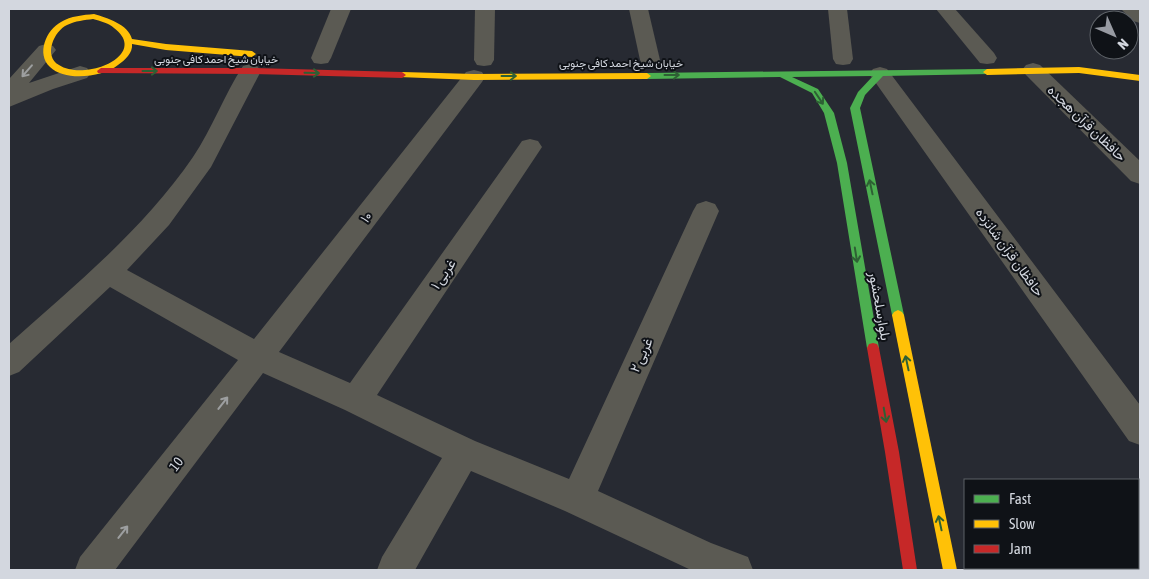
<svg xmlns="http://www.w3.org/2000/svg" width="1149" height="579" font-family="'Asap Condensed',Vazirmatn,sans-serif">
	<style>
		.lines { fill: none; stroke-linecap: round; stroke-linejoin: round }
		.street { fill: #5b5a53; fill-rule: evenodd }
		.fast { fill: #4caf50; fill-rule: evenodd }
		.slow { fill: #ffc107; fill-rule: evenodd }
		.jam { fill: #c62828; fill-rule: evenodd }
		.oneway { stroke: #9d9fa0 }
		.oneway2 { stroke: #2e6034 }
		.labels { text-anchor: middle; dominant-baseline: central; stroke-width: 4; stroke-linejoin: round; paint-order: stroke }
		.far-street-label { font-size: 11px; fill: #d3d7df; stroke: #0f1217 }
		.street-label { font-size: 14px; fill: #d3d7df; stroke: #0f1217 }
	</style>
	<rect width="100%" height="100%" fill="#272a32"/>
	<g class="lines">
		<!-- street -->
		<g class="street">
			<path d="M 331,9 L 351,9 L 331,58 L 328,63 L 321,64 L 314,63 L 311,58 Z"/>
			<path d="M 475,9 L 495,9 L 494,60 L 491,65 L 484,66 L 477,65 L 474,60 Z"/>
			<path d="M 629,9 L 648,9 L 660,60 L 657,65 L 650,66 L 643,65 L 640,60 Z"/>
			<path d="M 828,9 L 847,9 L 853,59 L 850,64 L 843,65 L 836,64 L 833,59 Z"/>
			<path d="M 936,9 L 955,9 L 994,53 L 997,58 L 994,63 L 987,64 L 980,63 Z"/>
			<path d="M 1121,9 L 1140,9 L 1140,23 L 1133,21 Z"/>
			<path d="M 46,44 L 53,46 L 56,50 L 29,83 L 80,66 L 87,68 L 91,73 L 87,78 L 53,89 L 9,107 L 9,79 L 39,46 Z"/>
			<path d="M 1033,63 L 1040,65 L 1140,161 L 1140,184 L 1131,181 L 1026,75 L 1022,70 L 1026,65 Z"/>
			<path d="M 250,64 L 257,66 L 261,71 L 211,167 L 169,225 L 127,270 L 254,339 L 466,72 L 474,70 L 482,72 L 485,77 L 482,82 L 279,352 L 350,383 L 522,141 L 530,139 L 538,141 L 542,147 L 538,153 L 377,395 L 475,441 L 569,479 L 693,211 L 697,204 L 706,201 L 715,204 L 719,211 L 598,491 L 711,543 L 748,557 L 753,570 L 691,570 L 565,511 L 471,471 L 415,570 L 377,570 L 382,557 L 442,458 L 345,410 L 263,373 L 115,570 L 75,570 L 80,557 L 238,360 L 110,287 L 19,372 L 9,376 L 9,344 C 74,286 143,230 193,157 C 212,129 224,95 243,66 Z"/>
			<path d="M 880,67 L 887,69 L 1140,405 L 1140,445 L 1129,441 L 873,79 L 869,74 L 873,69 Z"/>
		</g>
		<!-- fast -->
		<path class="fast" d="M 987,69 L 990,70 L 990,74 L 883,76 L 865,95 L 860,108 L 904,315 L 902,318 L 898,320 L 894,318 L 892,315 L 850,108 L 858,92 L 873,76 L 792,77 L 818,89 L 834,113 L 847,163 L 879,348 L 877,352 L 873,353 L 869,352 L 867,348 L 837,163 L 824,113 L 812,93 L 780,77 L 647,79 L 643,76 L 647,73 Z"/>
		<!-- slow -->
		<g class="slow">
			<path d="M 94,14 C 107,18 128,24 132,39 L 166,44 L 252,51 L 256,54 L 252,57 L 166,50 L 132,44 C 133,53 125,60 118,65 C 103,77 65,82 50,67 C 36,54 46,30 61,22 C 71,16 83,15 94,14 ZM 93,19 C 100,21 109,23 114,28 C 150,55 85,82 59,65 C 43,56 54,31 67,25 C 75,21 85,20 93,19 Z"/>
			<path d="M 1079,67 L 1140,75 L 1140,81 L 1079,73 L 987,75 L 983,72 L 987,69 Z"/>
			<path d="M 402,72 L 474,74 L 647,73 L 651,76 L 647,79 L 474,80 L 399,77 L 398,75 Z"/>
			<path d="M 898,310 L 902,312 L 904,315 L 957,570 L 943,570 L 892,315 L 894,312 Z"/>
		</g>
		<!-- jam -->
		<g class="jam">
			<path d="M 101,68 L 250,68 L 402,72 L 406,75 L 402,78 L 250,74 L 98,73 L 97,71 Z"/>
			<path d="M 873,343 L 877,344 L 879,348 L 899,452 L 917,570 L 903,570 L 885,452 L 867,348 L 869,344 Z"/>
		</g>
	</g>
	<!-- one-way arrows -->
	<defs><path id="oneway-shaft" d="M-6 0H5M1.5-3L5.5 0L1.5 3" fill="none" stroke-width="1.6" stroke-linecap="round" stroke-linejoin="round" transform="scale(1.25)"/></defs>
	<g class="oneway">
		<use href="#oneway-shaft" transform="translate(27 71) rotate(131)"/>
		<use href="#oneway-shaft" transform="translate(223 403) rotate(-52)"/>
		<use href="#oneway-shaft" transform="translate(123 532) rotate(-52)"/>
	</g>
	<g class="oneway2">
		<use href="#oneway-shaft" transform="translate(150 71)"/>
		<use href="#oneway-shaft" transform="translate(312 73) rotate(1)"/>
		<use href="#oneway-shaft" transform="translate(672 75)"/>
		<use href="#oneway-shaft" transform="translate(509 76)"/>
		<use href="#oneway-shaft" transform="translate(819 98) rotate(56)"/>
		<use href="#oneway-shaft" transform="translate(871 187) rotate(-102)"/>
		<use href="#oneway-shaft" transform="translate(856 255) rotate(81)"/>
		<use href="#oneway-shaft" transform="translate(907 363) rotate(-102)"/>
		<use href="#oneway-shaft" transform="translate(885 415) rotate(80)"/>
		<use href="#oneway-shaft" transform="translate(940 523) rotate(-102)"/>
	</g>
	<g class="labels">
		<!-- far-street labels -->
		<g class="far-street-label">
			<text x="216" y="59">خیابان شیخ احمد کافی جنوبی</text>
			<text x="621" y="63">خیابان شیخ احمد کافی جنوبی</text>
		</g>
		<!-- street labels -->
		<g class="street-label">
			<text transform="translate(1087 123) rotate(44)">حافظان قرآن هجده</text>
			<text transform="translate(366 217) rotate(-52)">۱۰</text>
			<text transform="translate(1010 252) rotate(54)">حافظان قرآن شانزده</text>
			<text transform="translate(443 274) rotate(-56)">۱ غربی</text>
			<text transform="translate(880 306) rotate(80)">بلوارسلحشور</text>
			<text transform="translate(641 355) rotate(-66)">۲ غربی</text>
			<text transform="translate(176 464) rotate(-52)">10</text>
		</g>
	</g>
	<!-- border -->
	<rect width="1149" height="579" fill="none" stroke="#d3d7df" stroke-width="20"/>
	<!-- legend -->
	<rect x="964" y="479" width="175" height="90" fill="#0f1217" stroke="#5d6167"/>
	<rect x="974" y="495" width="25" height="8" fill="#4caf50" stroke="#5d6167"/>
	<text x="1009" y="504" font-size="15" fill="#d3d7df">Fast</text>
	<rect x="974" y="520" width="25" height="8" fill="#ffc107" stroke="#5d6167"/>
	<text x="1009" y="529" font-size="15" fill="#d3d7df">Slow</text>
	<rect x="974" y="545" width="25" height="8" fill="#c62828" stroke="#5d6167"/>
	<text x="1009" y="554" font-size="15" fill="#d3d7df">Jam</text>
	<!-- north arrow -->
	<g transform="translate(1114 35) rotate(135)"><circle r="24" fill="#0f1217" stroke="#5d6167"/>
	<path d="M0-4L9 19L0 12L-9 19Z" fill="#979aa2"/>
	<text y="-8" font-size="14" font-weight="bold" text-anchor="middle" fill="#d3d7df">N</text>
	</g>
</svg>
